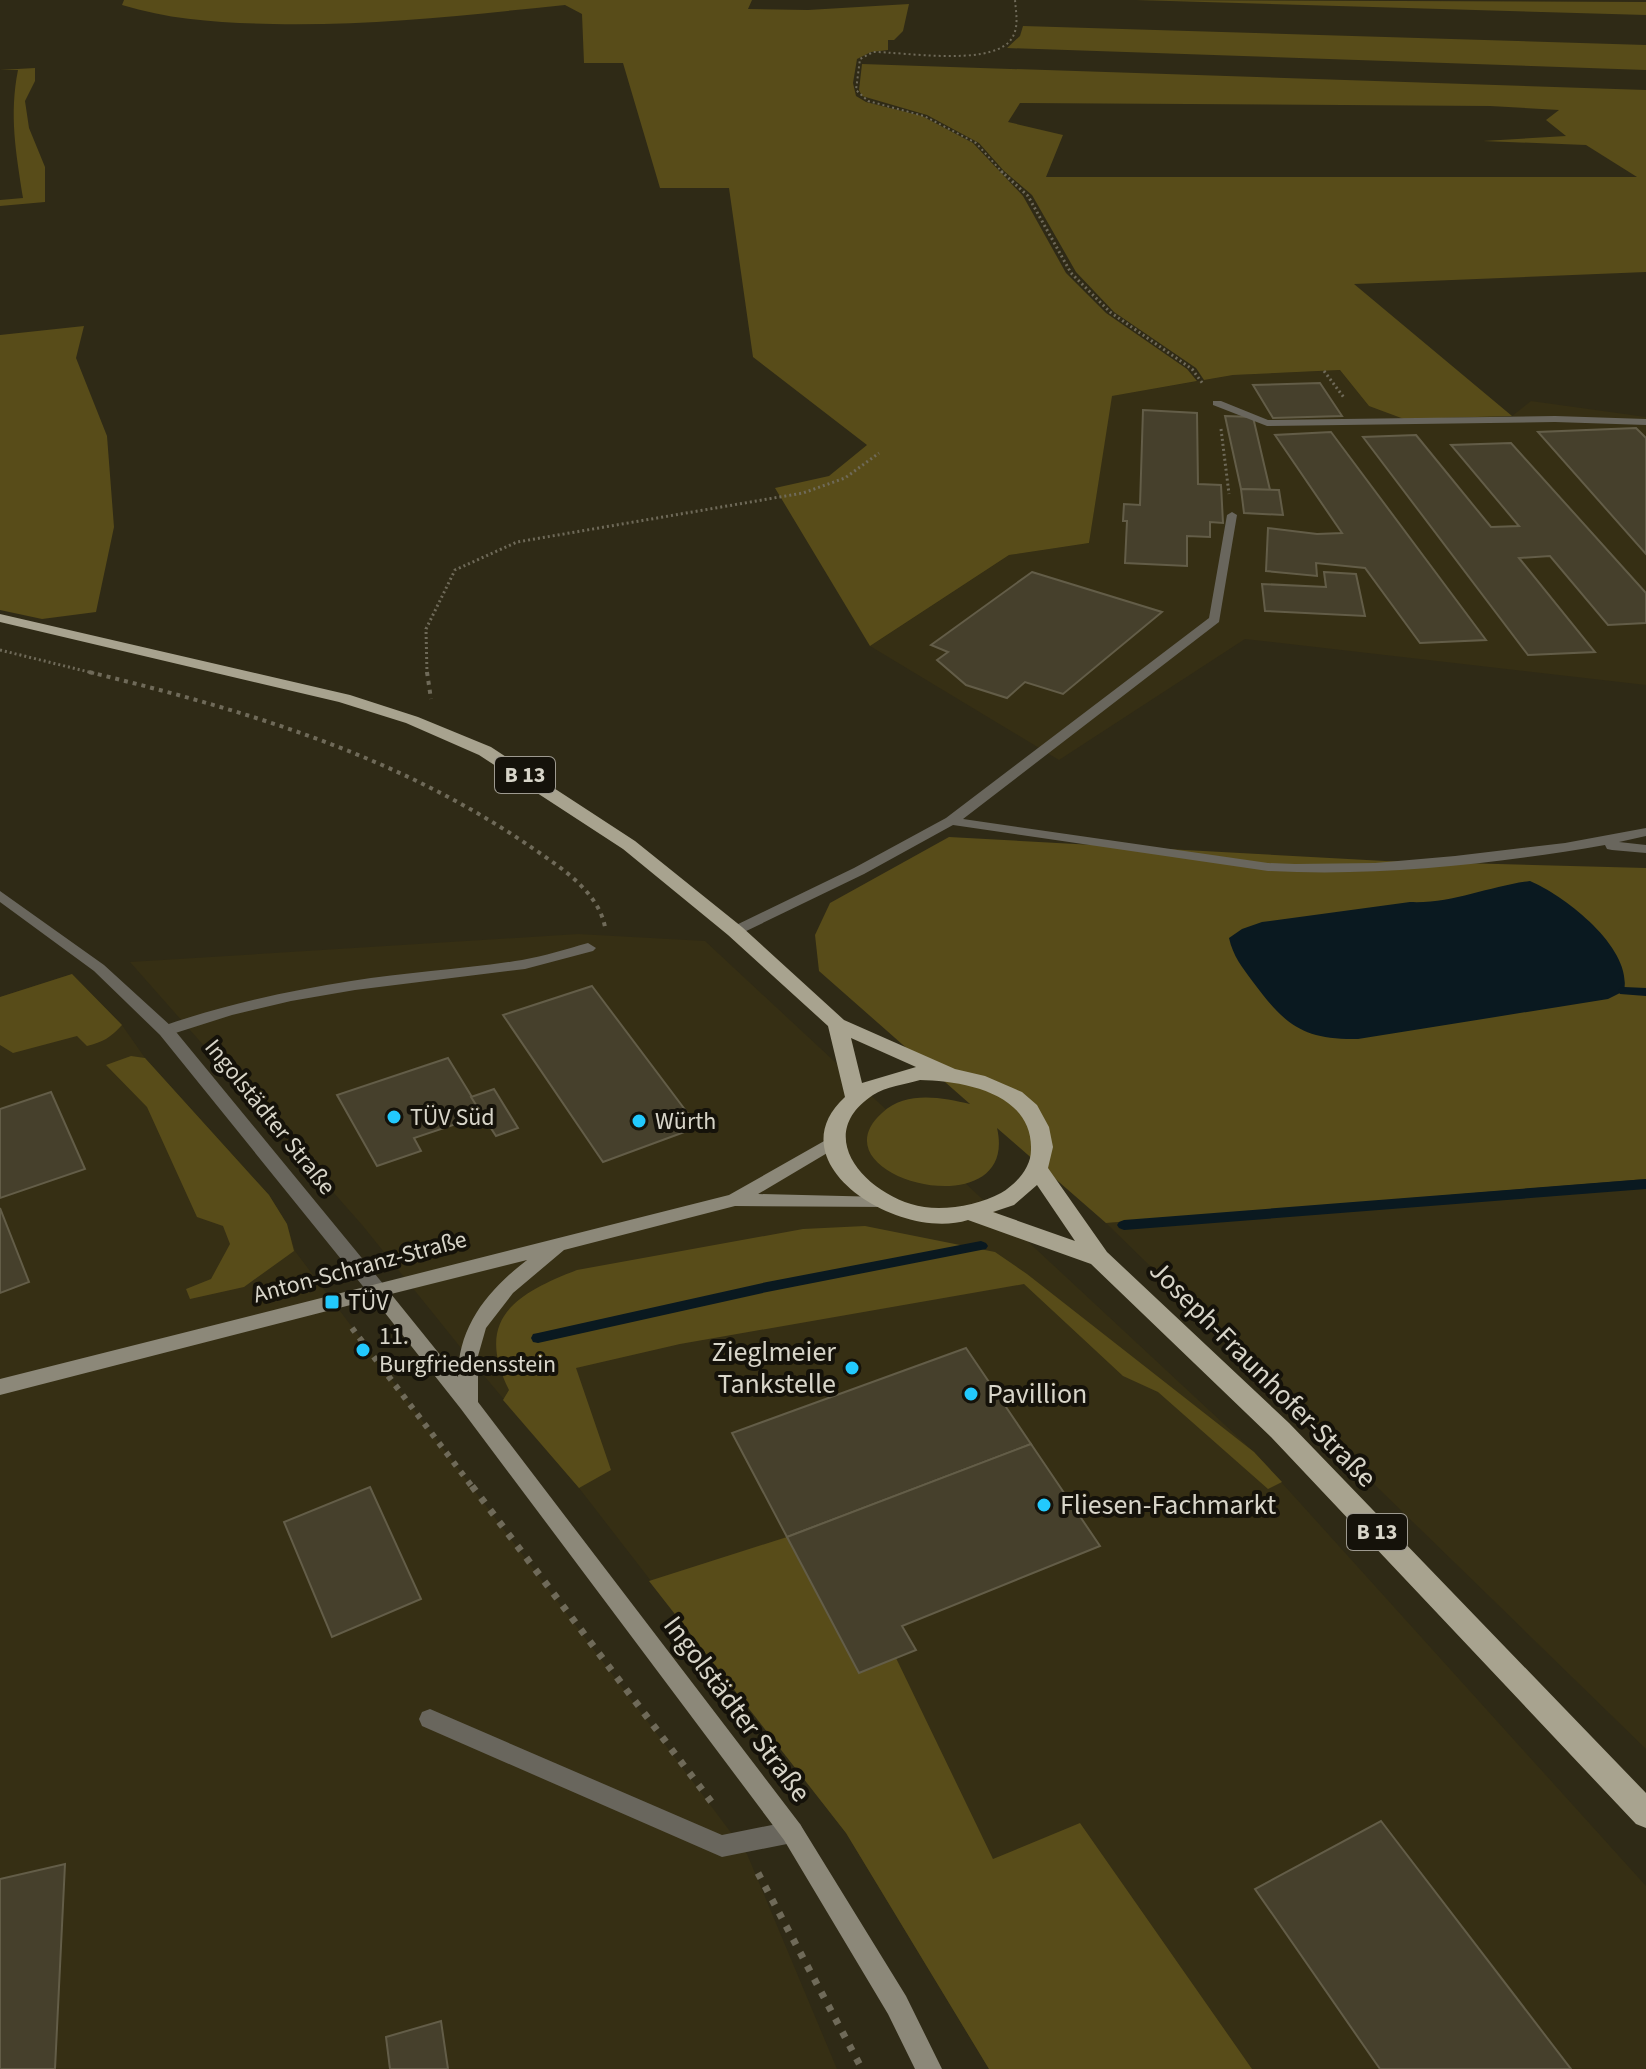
<svg xmlns="http://www.w3.org/2000/svg" width="1646" height="2069" font-family="'Source Sans 3',sans-serif">
	<style>
		.built { fill: #362f14 }
		.green { fill: #584c19; fill-rule: evenodd }
		.water { fill: #0a1920 }
		.lines { fill: none; stroke-linecap: round; stroke-linejoin: round }
		.stream { fill: #0a1920; fill-rule: evenodd }
		.building { fill: #46402c; stroke: #635d48; stroke-width: 2 }
		.path-far4 { stroke: #6f6a59; stroke-width: 2; stroke-dasharray: 2 3; stroke-linecap: butt }
		.path-far3 { stroke: #6f6a59; stroke-width: 3; stroke-dasharray: 2 3; stroke-linecap: butt }
		.path-far2 { stroke: #6f6a59; stroke-width: 4; stroke-dasharray: 4 5; stroke-linecap: butt }
		.path-far1 { stroke: #6f6a59; stroke-width: 6; stroke-dasharray: 5 7; stroke-linecap: butt }
		.path { stroke: #6f6a59; stroke-width: 7; stroke-dasharray: 6 9; stroke-linecap: butt }
		.lane { fill: #69665d; fill-rule: evenodd }
		.street { fill: #69665d; fill-rule: evenodd }
		.secondary { fill: #8c8879; fill-rule: evenodd }
		.primary { fill: #a8a38f; fill-rule: evenodd }
		.poi-dot { fill: #22c9fd; stroke: #15120a; stroke-width: 3 }
		.labels { text-anchor: middle; dominant-baseline: central; stroke-width: 8; stroke-linejoin: round; paint-order: stroke }
		.shield { fill: #15120a; stroke: #9e9a90; stroke-width: 2 }
		.shield-label { font-size: 22px; font-weight: bold; fill: #d8d5c9 }
		.street-label { font-size: 24px; fill: #d8d5c9; stroke: #15120a }
		.poi-label { font-size: 24px; fill: #d8d5c9; stroke: #15120a; text-anchor: start }
		.near-poi-label { font-size: 28px; fill: #d8d5c9; stroke: #15120a; text-anchor: start }
		.near-street-label { font-size: 28px; fill: #d8d5c9; stroke: #15120a }
	</style>
	<rect width="100%" height="100%" fill="#2f2a16"/>
	<!-- built -->
	<g class="built">
		<path d="M 1340,370 L 1369,406 L 1512,416 L 1531,401 L 1646,417 L 1646,685 L 1245,639 L 1059,760 L 870,646 L 1009,555 L 1089,543 L 1111,396 L 1233,375 Z"/>
		<path d="M 578,934 L 705,941 L 1254,1452 L 1646,1886 L 1646,2069 L 989,2069 L 846,1833 L 579,1488 L 469,1358 L 363,1226 L 130,962 Z"/>
		<path d="M 72,974 L 122,1025 L 145,1058 L 269,1195 L 287,1224 L 295,1251 L 747,1854 L 837,2069 L 0,2069 L 0,997 Z"/>
		<path d="M 1646,1179 L 1646,1749 L 1106,1223 Z"/>
	</g>
	<!-- green -->
	<g class="green">
		<path d="M 124,0 L 752,0 L 748,9 L 808,10 L 909,4 L 903,31 L 894,40 L 888,40 L 888,50 L 871,52 L 857,59 L 853,83 L 856,96 L 866,102 L 922,116 L 973,143 L 1023,196 L 1066,273 L 1106,313 L 1187,369 L 1197,381 L 1112,396 L 1089,543 L 1009,555 L 870,646 L 775,488 L 829,476 L 867,445 L 753,357 L 729,188 L 660,188 L 623,63 L 584,63 L 582,14 L 565,5 C 467,15 371,26 273,24 C 221,23 171,20 122,5 Z"/>
		<path d="M 1136,0 L 1646,2 L 1646,15 Z"/>
		<path d="M 1023,26 L 1646,45 L 1646,70 L 1007,48 L 1020,36 Z"/>
		<path d="M 862,64 L 1646,90 L 1646,272 L 1354,284 L 1512,416 L 1404,419 L 1369,406 L 1340,370 L 1233,375 L 1204,380 L 1196,368 L 1114,312 L 1076,272 L 1032,195 L 1004,171 L 979,143 L 927,115 L 862,96 L 859,90 ZM 1020,103 L 1490,106 L 1559,110 L 1546,120 L 1566,136 L 1483,141 L 1586,145 L 1637,177 L 1046,177 L 1063,135 L 1008,122 Z"/>
		<path d="M 35,68 L 35,81 L 25,101 L 29,128 L 45,167 L 45,202 L 0,206 L 0,200 L 23,198 C 16,153 9,115 18,70 L 0,70 Z"/>
		<path d="M 84,326 L 76,358 L 107,436 L 114,527 L 96,612 L 42,619 L 0,610 L 0,335 Z"/>
		<path d="M 949,837 L 1385,861 L 1646,868 L 1646,1179 L 1106,1223 L 997,1128 C 1021,1231 810,1178 882,1113 C 907,1090 942,1098 970,1104 L 819,971 L 815,935 L 830,903 Z"/>
		<path d="M 72,974 L 122,1025 C 110,1038 103,1042 87,1046 L 77,1036 L 13,1053 L 0,1045 L 0,997 Z"/>
		<path d="M 131,1056 L 145,1058 L 269,1195 L 287,1224 L 294,1251 L 244,1287 L 190,1299 L 186,1289 L 211,1279 L 230,1244 L 223,1226 L 197,1217 L 147,1107 L 106,1065 Z"/>
		<path d="M 865,1226 L 995,1252 L 1027,1274 L 1254,1452 L 1282,1482 L 1268,1489 L 1158,1392 L 1123,1376 L 1024,1284 L 680,1344 L 576,1368 L 611,1470 L 579,1488 L 503,1400 L 509,1390 C 474,1319 515,1294 577,1270 L 803,1229 Z"/>
		<path d="M 787,1537 L 896,1658 L 993,1859 L 1080,1823 L 1252,2069 L 989,2069 L 846,1833 L 649,1581 Z"/>
	</g>
	<!-- water -->
	<path class="water" d="M 1530,881 C 1565,896 1633,948 1624,991 L 1608,999 L 1358,1039 C 1303,1040 1285,1025 1253,982 C 1242,967 1233,956 1229,938 L 1242,929 L 1262,922 L 1410,902 C 1452,904 1489,886 1530,881 Z"/>
	<g class="lines">
		<!-- stream -->
		<g class="stream">
			<path d="M 1624,987 L 1646,988 L 1646,996 L 1620,994 L 1618,991 L 1620,988 Z"/>
			<path d="M 1646,1179 L 1646,1189 L 1124,1230 L 1119,1228 L 1117,1225 L 1119,1222 L 1124,1220 Z"/>
			<path d="M 981,1241 L 986,1243 L 988,1246 L 986,1249 L 767,1292 L 538,1343 L 533,1342 L 531,1338 L 533,1334 L 538,1333 L 767,1282 Z"/>
		</g>
	</g>
	<!-- building -->
	<g class="building">
		<path d="M 1320,383 L 1342,416 L 1273,418 L 1253,385 Z"/>
		<path d="M 1143,410 L 1197,413 L 1198,484 L 1221,485 L 1223,523 L 1210,522 L 1210,537 L 1187,536 L 1187,566 L 1125,563 L 1127,521 L 1123,521 L 1124,504 L 1140,505 Z"/>
		<path d="M 1225,416 L 1253,417 L 1270,490 L 1241,489 Z"/>
		<path d="M 1636,428 L 1646,438 L 1646,554 L 1538,432 Z"/>
		<path d="M 1331,432 L 1486,640 L 1420,643 L 1365,568 L 1316,563 L 1317,576 L 1266,571 L 1268,528 L 1317,534 L 1342,533 L 1275,435 Z"/>
		<path d="M 1416,435 L 1491,527 L 1519,526 L 1451,445 L 1511,443 L 1646,593 L 1646,623 L 1608,625 L 1550,556 L 1519,558 L 1595,652 L 1528,655 L 1363,437 Z"/>
		<path d="M 1241,489 L 1279,490 L 1283,515 L 1244,513 Z"/>
		<path d="M 1032,572 L 1162,612 L 1063,694 L 1025,682 L 1007,698 L 966,685 L 937,660 L 948,652 L 931,645 Z"/>
		<path d="M 1324,572 L 1356,574 L 1365,616 L 1265,611 L 1262,584 L 1326,587 Z"/>
		<path d="M 592,986 L 698,1127 L 603,1162 L 503,1015 Z"/>
		<path d="M 448,1058 L 483,1115 L 414,1138 L 421,1151 L 377,1166 L 337,1095 Z"/>
		<path d="M 494,1089 L 518,1128 L 496,1136 L 471,1097 Z"/>
		<path d="M 51,1092 L 85,1169 L 0,1198 L 0,1109 Z"/>
		<path d="M 0,1208 L 29,1282 L 0,1293 Z"/>
		<path d="M 966,1348 L 1031,1444 L 787,1537 L 732,1433 Z"/>
		<path d="M 1031,1444 L 1100,1546 L 902,1626 L 916,1650 L 859,1673 L 787,1537 Z"/>
		<path d="M 370,1487 L 421,1599 L 332,1637 L 284,1522 Z"/>
		<path d="M 1381,1821 L 1571,2069 L 1380,2069 L 1255,1889 Z"/>
		<path d="M 65,1864 L 55,2069 L 0,2069 L 0,1879 Z"/>
		<path d="M 441,2021 L 448,2069 L 390,2069 L 386,2037 Z"/>
	</g>
	<g class="lines">
		<!-- path-far4 -->
		<path class="path-far4" d="M 1003,173 L 976,143 L 924,116 L 868,101 L 856,90 L 860,59 L 873,52 C 905,52 985,66 1009,42 C 1020,30 1016,14 1015,0"/>
		<!-- path-far3 -->
		<g class="path-far3">
			<path d="M 1001,171 L 1028,196 L 1071,273 L 1110,312 L 1192,369 L 1203,384"/>
			<path d="M 1324,371 L 1345,399"/>
			<path d="M 1221,429 L 1229,494"/>
			<path d="M 0,650 L 97,674"/>
			<path d="M 427,674 L 426,629 L 455,570 L 517,542 L 803,493 L 845,478 L 879,453"/>
		</g>
		<!-- path-far2 -->
		<g class="path-far2">
			<path d="M 89,672 C 244,710 394,754 528,845 C 557,865 598,890 605,927"/>
			<path d="M 427,672 L 431,699"/>
		</g>
		<!-- path-far1 -->
		<path class="path-far1" d="M 352,1328 L 473,1488"/>
		<!-- path -->
		<g class="path">
			<path d="M 472,1486 L 716,1808"/>
			<path d="M 758,1873 L 862,2069"/>
		</g>
		<!-- lane -->
		<g class="lane">
			<path d="M 1213,401 L 1221,401 L 1268,420 L 1555,416 L 1646,419 L 1646,425 L 1555,422 L 1267,426 L 1213,405 Z"/>
			<path d="M 1232,512 L 1237,515 L 1219,622 L 963,819 L 1268,863 L 1295,864 L 1375,863 L 1455,856 L 1565,843 L 1646,828 L 1646,836 L 1619,842 L 1646,845 L 1646,853 L 1612,850 L 1607,849 L 1605,845 C 1495,864 1380,877 1268,871 L 953,825 L 864,874 L 740,934 L 730,934 L 727,931 L 730,928 L 854,868 L 946,818 L 1209,618 L 1227,515 Z"/>
			<path d="M 588,943 L 596,948 L 593,951 L 525,969 L 355,990 L 291,1001 L 232,1015 L 166,1036 L 158,1031 L 160,1027 C 223,1005 286,991 351,981 C 408,972 466,969 522,960 C 545,956 566,949 588,943 Z"/>
			<path d="M 430,1709 L 722,1835 L 792,1821 L 800,1824 L 804,1832 L 800,1840 L 792,1843 L 722,1857 L 422,1726 L 419,1719 L 422,1712 Z"/>
		</g>
		<!-- street -->
		<path class="street" d="M 0,891 L 104,965 L 172,1027 L 384,1285 L 386,1290 L 384,1295 L 377,1297 L 370,1295 L 160,1035 L 94,971 L 0,902 Z"/>
		<!-- secondary -->
		<path class="secondary" d="M 833,1136 L 842,1142 L 839,1146 L 758,1194 L 883,1197 L 889,1199 L 892,1203 L 889,1207 L 735,1206 L 564,1250 L 513,1293 L 486,1328 L 478,1356 L 478,1402 L 800,1824 L 906,1996 L 942,2069 L 915,2069 L 888,2014 L 784,1840 L 461,1409 L 374,1299 L 0,1395 L 0,1379 L 729,1195 ZM 527,1260 C 488,1290 458,1326 458,1377 L 391,1294 Z"/>
		<!-- primary -->
		<path class="primary" d="M 0,614 L 350,695 L 418,717 L 491,747 L 635,841 L 742,927 L 844,1020 L 955,1069 L 985,1076 L 1022,1092 L 1037,1105 L 1049,1127 L 1053,1147 L 1048,1168 L 1107,1252 L 1289,1423 L 1646,1793 L 1646,1828 L 1636,1824 L 1271,1437 L 1091,1264 L 968,1220 C 899,1242 773,1163 845,1097 L 828,1026 L 728,935 L 623,849 L 479,755 L 406,723 L 339,702 L 0,622 ZM 851,1038 L 916,1067 L 862,1083 ZM 920,1080 C 964,1081 1033,1093 1031,1150 C 1031,1168 1016,1184 1001,1193 C 976,1206 938,1213 911,1204 C 862,1189 814,1134 873,1095 C 885,1087 906,1084 920,1080 ZM 1037,1185 L 1075,1241 L 993,1212 L 1014,1205 Z"/>
	</g>
	<!-- markers -->
	<g class="poi-dot">
		<circle cx="394" cy="1117" r="8"/>
		<circle cx="639" cy="1121" r="8"/>
		<rect x="324" y="1294" width="16" height="16" rx="4"/>
		<circle cx="363" cy="1350" r="8"/>
		<circle cx="852" cy="1368" r="8"/>
		<circle cx="971" cy="1394" r="8"/>
		<circle cx="1044" cy="1505" r="8"/>
	</g>
	<g class="labels">
		<!-- shield labels -->
		<g class="shield">
			<rect x="495" y="757" width="60" height="36" rx="6"/>
			<rect x="1347" y="1514" width="60" height="36" rx="6"/>
		</g>
		<g class="shield-label">
			<text x="525" y="775">B 13</text>
			<text x="1377" y="1532">B 13</text>
		</g>
		<!-- street labels -->
		<g class="street-label">
			<text transform="translate(270 1117) rotate(51)">Ingolstädter Straße</text>
			<text transform="translate(360 1267) rotate(-15)">Anton-Schranz-Straße</text>
		</g>
		<!-- poi labels -->
		<g class="poi-label">
			<text x="410" y="1117">TÜV Süd</text>
			<text x="655" y="1121">Würth</text>
			<text x="348" y="1302">TÜV</text>
			<text x="379" y="1336">11.<tspan x="379" dy="28">Burgfriedensstein</tspan></text>
		</g>
		<!-- near-poi labels -->
		<g class="near-poi-label">
			<text x="836" y="1352" text-anchor="end">Zieglmeier<tspan x="836" dy="32">Tankstelle</tspan></text>
			<text x="987" y="1394">Pavillion</text>
			<text x="1060" y="1505">Fliesen-Fachmarkt</text>
		</g>
		<!-- near-street labels -->
		<g class="near-street-label">
			<text transform="translate(1263 1374) rotate(45)">Joseph-Fraunhofer-Straße</text>
			<text transform="translate(737 1709) rotate(53)">Ingolstädter Straße</text>
		</g>
	</g>
</svg>
